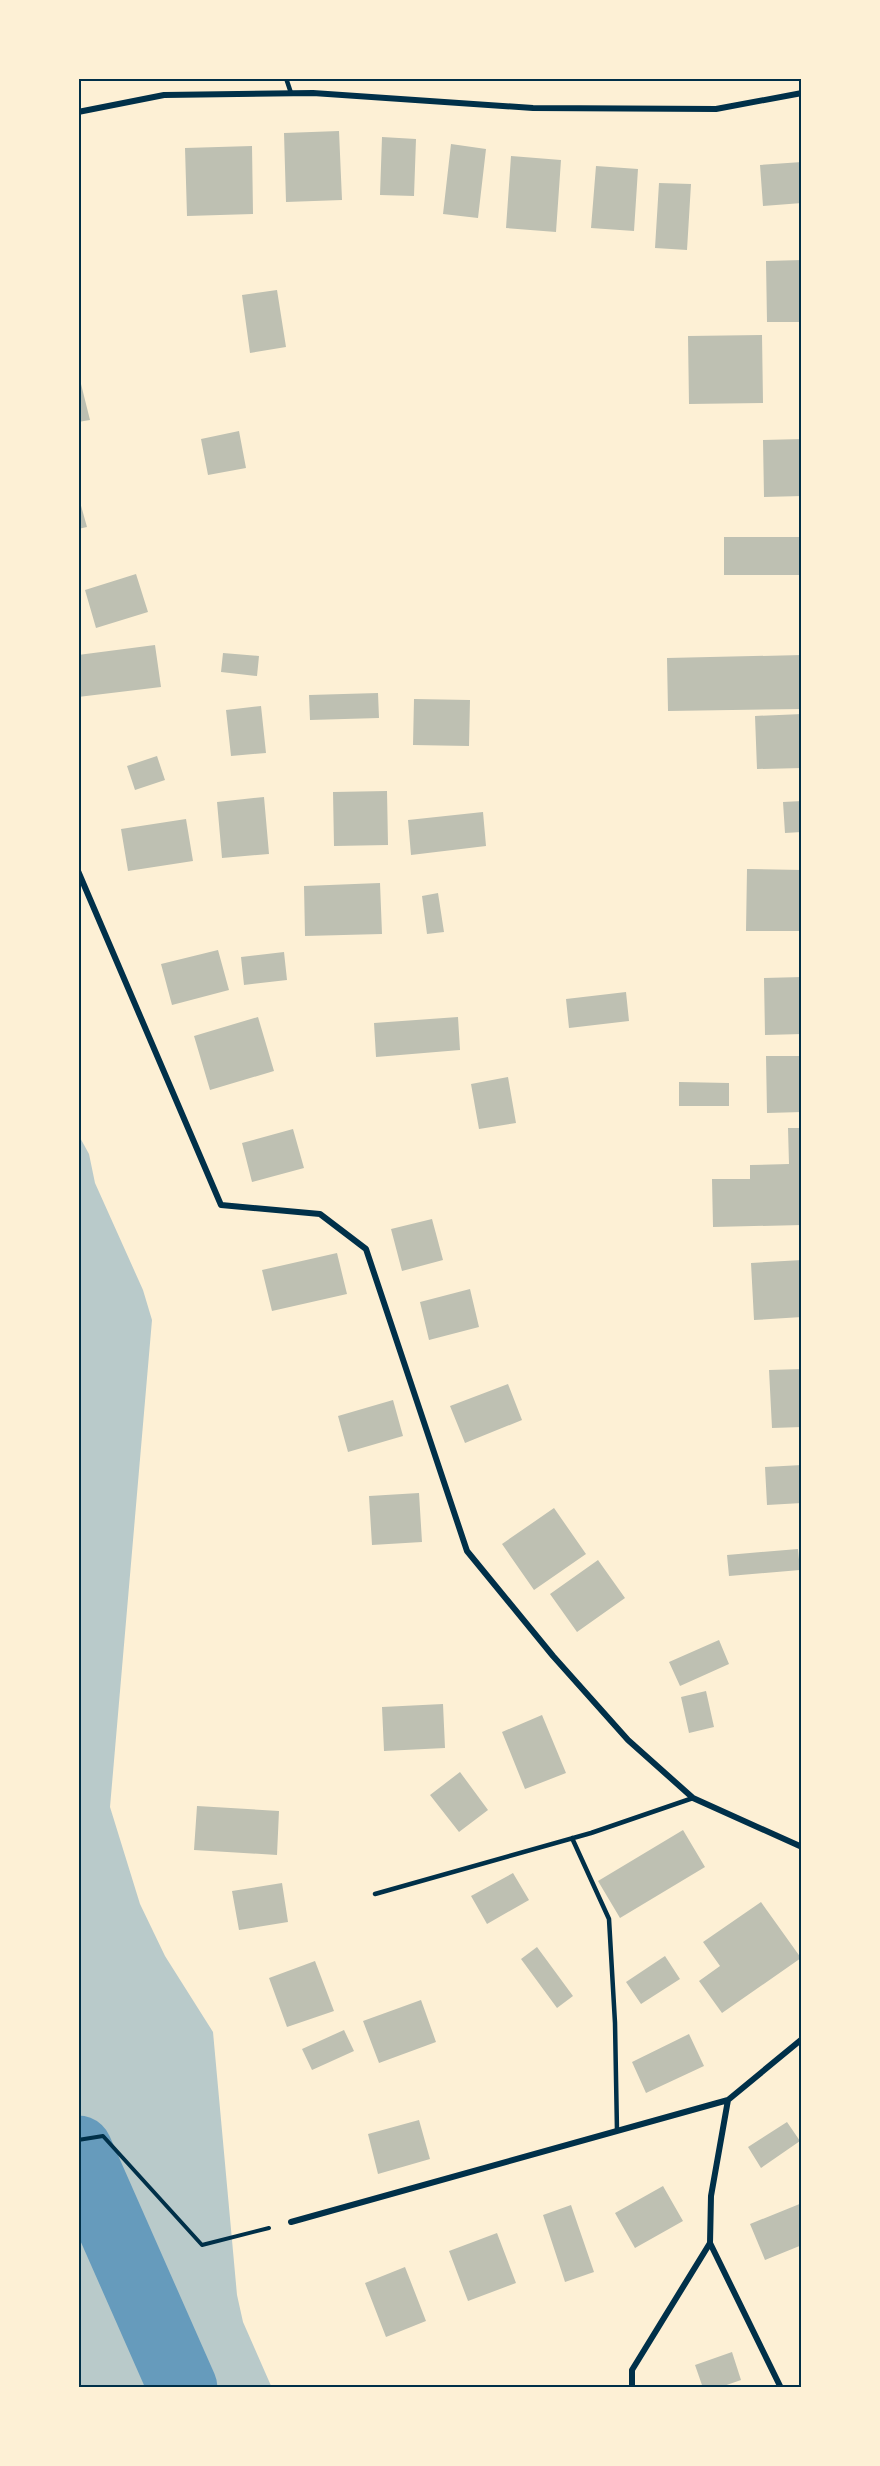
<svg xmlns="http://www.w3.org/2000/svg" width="880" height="2466" font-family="Mulish,sans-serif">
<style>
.green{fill:#b9caca}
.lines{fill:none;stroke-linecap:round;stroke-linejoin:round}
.river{stroke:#669bbc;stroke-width:69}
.building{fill:#bec0b2}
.path{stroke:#003049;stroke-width:4}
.service{stroke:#003049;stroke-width:4.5}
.minor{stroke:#003049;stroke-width:6}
.neatline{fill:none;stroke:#003049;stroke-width:2}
</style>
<rect width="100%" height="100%" fill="#fdf0d5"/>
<path class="green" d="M78,1134L89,1154L95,1183L143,1290L152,1320L110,1807L140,1904L165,1956L213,2032L237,2295L243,2322L272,2388H78Z"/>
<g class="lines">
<path class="river" d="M78,2150L183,2388"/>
</g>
<path class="building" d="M339,131L342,200L286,202L284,133Z
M382,137L416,139L414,196L380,195Z
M451,144L486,149L478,218L443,214Z
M252,146L253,214L187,216L185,148Z
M511,156L561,160L556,232L506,228Z
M802,162V203L763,206L760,165Z
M596,166L638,169L634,231L591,228Z
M659,183L691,184L687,250L655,248Z
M802,260V322H767L766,261Z
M277,290L286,347L250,353L242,295Z
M762,335L763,403L689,404L688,336Z
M78,372L90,420L78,422Z
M239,431L246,468L208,475L201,439Z
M802,439V496L764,497L763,440Z
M78,495L87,527L78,529Z
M724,537H802V575H724Z
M136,574L148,612L96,628L85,590Z
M155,645L161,687L78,697V655Z
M223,653L259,656L257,676L221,672Z
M802,655V709L668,711L667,658Z
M378,693L379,718L310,720L309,695Z
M414,699L470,700L469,746L413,745Z
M261,706L266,753L231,756L226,710Z
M802,714V768L757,769L755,716Z
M157,756L165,780L135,790L127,766Z
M387,791L388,845L334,846L333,792Z
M264,797L269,854L222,858L217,802Z
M802,801V832L785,833L783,802Z
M483,812L486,846L411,855L408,820Z
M186,819L193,861L128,871L121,829Z
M747,869L802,870V931H746Z
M380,883L382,934L305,936L304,886Z
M438,893L444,932L427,934L422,896Z
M218,950L229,990L172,1005L161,964Z
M284,952L287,980L244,985L241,957Z
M802,977V1034L765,1035L764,978Z
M626,992L629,1021L569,1028L566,999Z
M258,1017L274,1071L210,1090L194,1036Z
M458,1017L460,1050L376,1057L374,1023Z
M766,1056H802V1112L767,1113Z
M508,1077L516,1123L479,1129L471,1084Z
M679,1082L729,1083V1106H679Z
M788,1128H802V1225L713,1227L712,1179H750V1165L789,1164Z
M293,1129L304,1168L252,1182L242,1143Z
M432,1219L443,1260L402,1271L391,1229Z
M337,1253L347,1294L272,1311L262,1270Z
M802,1260V1317L754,1320L751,1263Z
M470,1289L479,1327L429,1340L420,1302Z
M802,1369V1427L772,1428L769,1370Z
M508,1384L522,1420L465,1443L450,1406Z
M393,1400L403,1436L348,1452L338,1416Z
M802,1465V1503L767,1505L765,1467Z
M419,1493L422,1542L372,1545L369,1496Z
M554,1508L586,1554L534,1590L502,1544Z
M798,1549L800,1570L729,1576L727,1555Z
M598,1560L625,1598L577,1632L550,1594Z
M719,1640L729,1664L680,1686L669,1662Z
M706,1691L714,1727L689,1733L681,1697Z
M443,1704L445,1748L384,1751L382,1707Z
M542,1715L566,1773L525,1789L502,1732Z
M460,1772L488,1810L459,1832L430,1795Z
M197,1806L279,1811L277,1855L194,1850Z
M683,1830L705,1867L620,1918L598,1881Z
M513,1873L529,1900L487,1924L471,1896Z
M282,1883L288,1922L239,1930L232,1891Z
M761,1902L801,1958L722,2013L699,1981L720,1966L703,1942Z
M537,1947L573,1996L557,2008L521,1959Z
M665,1956L680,1979L641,2004L626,1982Z
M315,1961L334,2011L287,2027L269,1978Z
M421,2000L436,2042L379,2063L363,2021Z
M344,2030L354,2051L312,2070L302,2049Z
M689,2034L704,2066L646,2093L632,2062Z
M419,2120L430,2159L378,2174L368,2134Z
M787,2122L800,2141L761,2168L748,2147Z
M663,2186L683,2221L635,2248L615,2213Z
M802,2203V2245L765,2260L750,2224Z
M571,2205L594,2272L565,2282L543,2215Z
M497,2233L516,2283L468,2301L449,2251Z
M405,2267L426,2321L386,2337L365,2283Z
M732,2352L741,2380L718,2388H703L695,2365Z"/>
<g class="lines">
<path class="path" d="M78,2140L103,2136L202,2245L269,2228"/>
<path class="service" d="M286,78L291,93
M572,1838L609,1919L615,2023L617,2131
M375,1894L591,1833L693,1798"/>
<path class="minor" d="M78,112L164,95L313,93L533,108L716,109L802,93
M78,871L221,1205L320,1214L366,1249L467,1551L553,1656L628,1740L693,1798L802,1847
M728,2100L711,2196L710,2243L781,2388
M291,2222L728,2100L802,2039
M632,2388V2370L710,2243"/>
</g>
<rect width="880" height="2466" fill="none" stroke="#fdf0d5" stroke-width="159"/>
<rect x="80" y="80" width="720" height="2306" class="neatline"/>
</svg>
